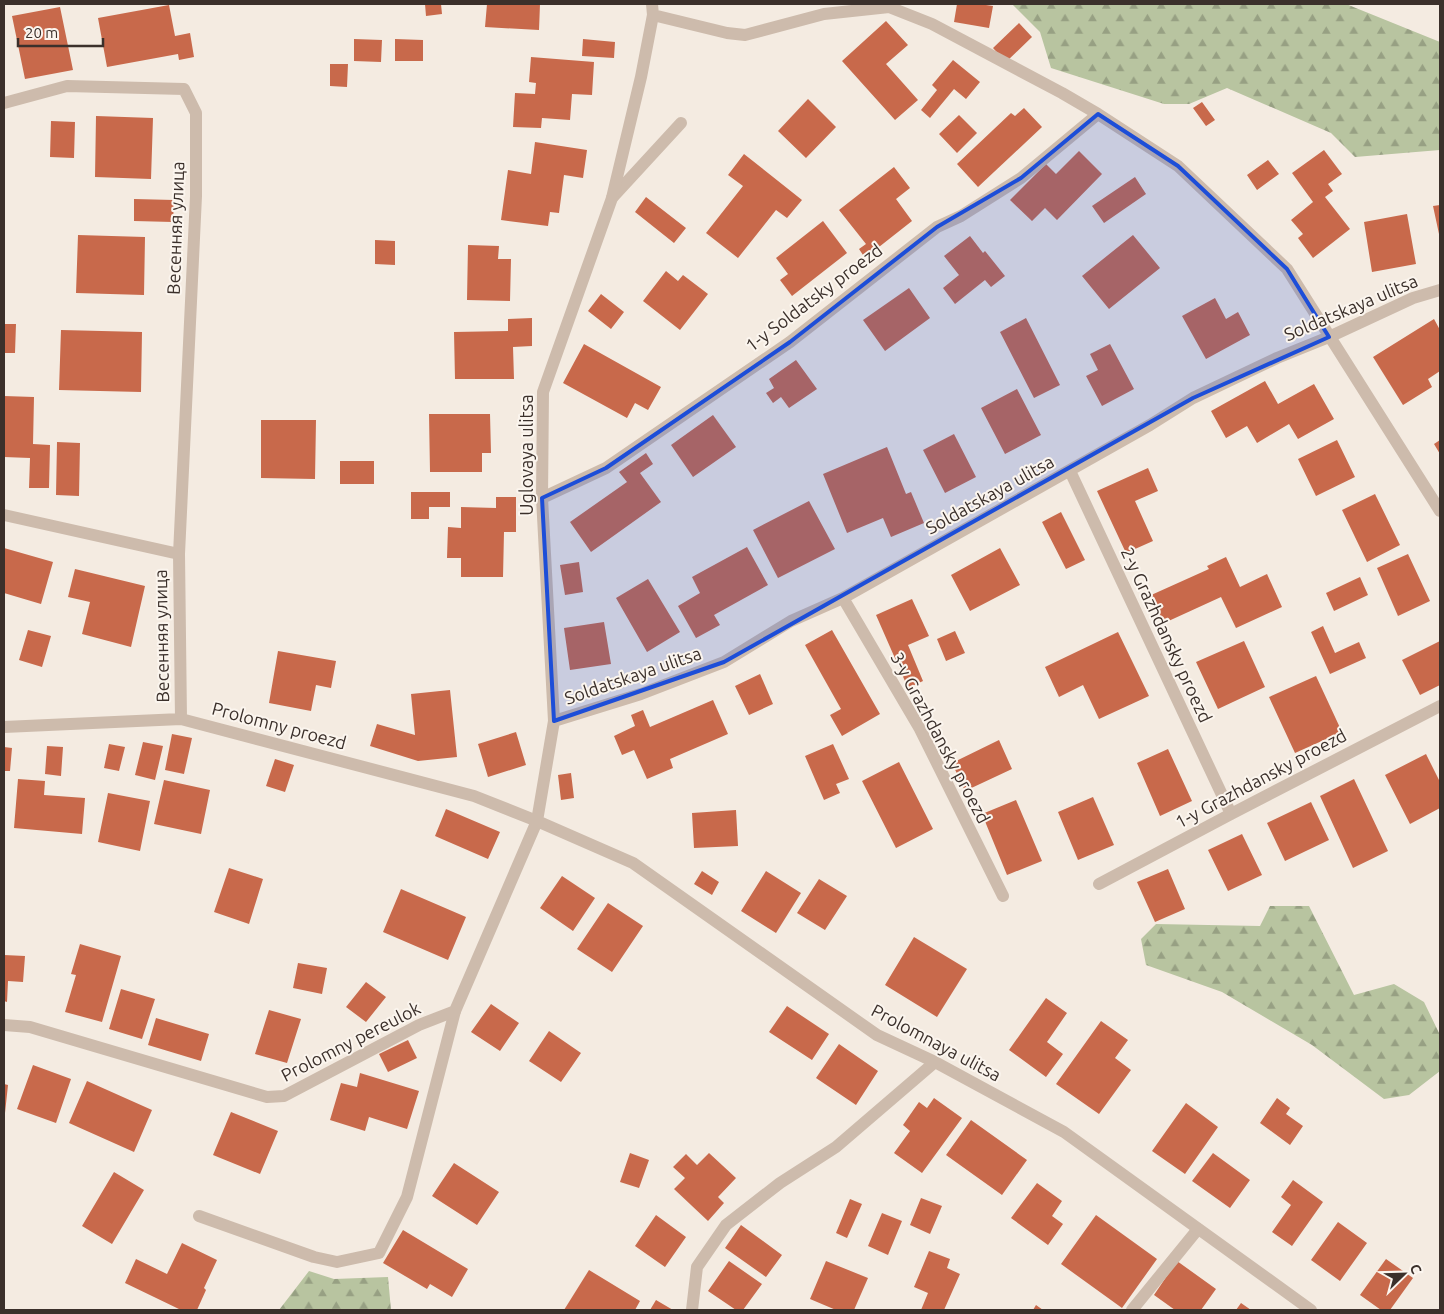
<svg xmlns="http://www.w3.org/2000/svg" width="1444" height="1314" font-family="Ubuntu,sans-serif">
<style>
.forest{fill:url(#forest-firs)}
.building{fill:#c8694b}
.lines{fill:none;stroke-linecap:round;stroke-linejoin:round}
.lane{stroke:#cdbbac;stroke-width:12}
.street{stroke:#cdbbac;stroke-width:12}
.marked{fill:#1d4ed8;fill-opacity:0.2;stroke:#1d4ed8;stroke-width:4;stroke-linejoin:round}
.labels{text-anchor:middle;stroke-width:4;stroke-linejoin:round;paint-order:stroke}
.street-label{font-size:18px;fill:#3b302b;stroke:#fbf5ee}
</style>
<defs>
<pattern id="forest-firs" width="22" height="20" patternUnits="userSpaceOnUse" patternTransform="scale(1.25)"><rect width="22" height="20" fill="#b8c4a0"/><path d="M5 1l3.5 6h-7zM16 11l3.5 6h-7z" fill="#97a083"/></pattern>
</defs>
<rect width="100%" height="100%" fill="#f4ebe1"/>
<path class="forest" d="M1012,4H1346L1440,42V150L1355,157L1331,133L1227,88L1189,104H1164L1051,68L1040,32Z
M1270,906H1309L1354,995L1394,984L1424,1002L1440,1035V1071L1409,1095L1384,1099L1312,1045L1222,992L1146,965L1141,939L1156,924L1260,926Z
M309,1271L334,1279L388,1277L391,1310H279Z"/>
<path class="building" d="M425,4H441L442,14L426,16Z
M487,4H540L539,30L485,27Z
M957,4H979L993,6L989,28L954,22Z
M169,5L175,36L190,33L194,57L179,60L178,54L107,67L98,18Z
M60,7L73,70L25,79L12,16Z
M886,21L908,45L886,64L918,100L895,120L842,61Z
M1019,23L1032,37L1006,62L993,48Z
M354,39L382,40L381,62L354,61Z
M395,39L423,40V61H395Z
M583,39L615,42L614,58L582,56Z
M531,57L594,62L592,95L572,94L570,120L542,118L541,128L513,127L515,93L535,94L536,83L529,82Z
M953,60L980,82L966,99L954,89L930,118L921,110L937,90L932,85Z
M330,64H348L347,87L330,86Z
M808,99L836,127L806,158L778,131Z
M1202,102L1215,120L1206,126L1193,108Z
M1024,108L1042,127L978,187L957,164L1011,113L1015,116Z
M959,115L977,133L957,153L939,134Z
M96,116L153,118L151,179L95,177Z
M51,121L75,122L74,158L50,157Z
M535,142L587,150L583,178L564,175L559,213L550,212L548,226L501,220L508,170L531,174Z
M1324,150L1342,174L1328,184L1333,191L1325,197L1350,229L1313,258L1298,238L1303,234L1291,220L1313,202L1292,173Z
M1079,151L1102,174L1057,220L1045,208L1032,221L1010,200L1046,164L1056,174Z
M744,154L802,200L787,218L776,210L738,258L706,233L743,186L728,175Z
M1268,160L1279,174L1257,190L1247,175Z
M894,167L910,188L896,199L912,221L865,258L859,249L866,244L839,210Z
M1135,177L1146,194L1104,223L1092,206Z
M646,197L686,228L674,243L635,212Z
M134,199L174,200L173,222L134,221Z
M1440,205V234H1439L1433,206Z
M1407,214L1416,264L1372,272L1364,222Z
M823,221L847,253L792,296L780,280L788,274L776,258Z
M78,235L145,237L144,295L76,293Z
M1133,235L1160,268L1109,309L1082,276Z
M970,236L983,253L985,251L1005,276L991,287L985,280L955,304L943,288L959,275L944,256Z
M375,240L395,241V265L375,264Z
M468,245L499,246L498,259H511L510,301L467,300Z
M666,271L678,281L683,275L708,294L680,330L643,301Z
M909,288L930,318L885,351L863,320Z
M601,294L624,312L611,329L588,311Z
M1215,298L1226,319L1238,312L1250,335L1206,359L1182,316Z
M532,318V346L513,347L514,379H455L454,332L508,331V319Z
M1026,318L1060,385L1034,398L1000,332Z
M1434,319L1440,330V371L1428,379L1432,387L1403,405L1373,357Z
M4,324H16L15,353H4Z
M61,330L142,332L141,392L59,390Z
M584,344L661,387L648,410L635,403L627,418L563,383Z
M1110,344L1134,389L1102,406L1086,376L1098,370L1090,354Z
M796,360L817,389L789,408L781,397L773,403L766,393L774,388L769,379Z
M1265,381L1278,404L1314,384L1334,419L1298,439L1289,424L1257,443L1247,426L1226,438L1211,411Z
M1017,389L1041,435L1005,454L981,408Z
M4,396L34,397L33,444L50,445L49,488H29L30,458L4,457Z
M429,414H490L491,453H482V472H430Z
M713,415L736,447L693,477L671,445Z
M261,420H316L315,479L261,478Z
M954,434L976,477L945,493L923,450Z
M1337,440L1355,477L1316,496L1298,459Z
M1440,440V454L1434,444Z
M57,442L80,443L79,496L56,495Z
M887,447L906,494L911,492L924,523L891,537L883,518L847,533L823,474Z
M646,453L653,464L640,473L661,502L591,552L570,522L627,482L619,472Z
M340,461H374V484H340Z
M1148,468L1158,491L1135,501L1153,541L1126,553L1097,491Z
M411,492H450V507H429V519H411Z
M1375,494L1400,545L1367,562L1342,510Z
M496,497H516V532H504L503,577H461V558H447L448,527L461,528V507L496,508Z
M809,501L835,549L778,578L753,530Z
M1061,512L1085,560L1066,569L1042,522Z
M747,547L768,585L714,615L720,625L696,638L678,606L700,593L692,577Z
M4,548L53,562L41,604L4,593Z
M1000,548L1020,585L970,611L951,575Z
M1408,554L1430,601L1398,616L1377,568Z
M1226,557L1240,587L1267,574L1282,607L1236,628L1221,597L1162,624L1149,596L1209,569L1207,566Z
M579,562L583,592L565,595L560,565Z
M75,569L145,586L131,647L82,634L90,602L68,597Z
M1360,577L1368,595L1334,611L1326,593Z
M648,579L680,632L647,652L616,598Z
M912,599L929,636L908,645L923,681L908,688L876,615Z
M604,622L611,664L570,670L564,628Z
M1323,626L1335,653L1359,642L1366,658L1330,674L1311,632Z
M28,630L51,636L42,667L19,660Z
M832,630L880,714L842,736L830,715L841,709L805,645Z
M955,631L965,653L946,661L937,639Z
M1118,632L1149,696L1099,719L1083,685L1059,697L1045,667Z
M1244,641L1265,687L1218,709L1196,662Z
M1440,641V685L1420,695L1402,660Z
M278,651L336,661L331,688L316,685L311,711L269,703Z
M760,674L773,704L749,715L735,686Z
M1316,676L1342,732L1295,753L1269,697Z
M450,690L457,757L418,761L370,746L377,724L415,735L411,694Z
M713,700L728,734L670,759L673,768L647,779L634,750L622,755L614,736L635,726L631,715L643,710L650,727Z
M516,732L526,765L488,777L478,744Z
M172,734L192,738L184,774L165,770Z
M999,740L1012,769L965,791L952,763Z
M143,742L163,746L155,780L135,775Z
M109,744L125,747L119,771L104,768Z
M833,744L849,779L836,784L840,793L824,800L805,756Z
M47,746L63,747L61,776L45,774Z
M4,747L12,748L10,771H4Z
M1168,749L1192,801L1160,816L1137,763Z
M1426,754L1440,782V808L1410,824L1385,775Z
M275,759L294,765L285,792L266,786Z
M899,762L933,829L896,848L862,781Z
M571,773L574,798L561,800L558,775Z
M18,779L45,781L44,795L85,798L82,834L14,828Z
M1354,779L1388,851L1353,868L1320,796Z
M164,780L210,790L201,834L154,824Z
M108,793L150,801L140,851L98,842Z
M1093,797L1114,845L1078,860L1058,812Z
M1016,800L1042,861L1007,875L982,814Z
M1311,802L1329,840L1285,861L1267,823Z
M446,809L500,832L488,859L435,836Z
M736,810L738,846L694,848L692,813Z
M1242,834L1262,875L1228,891L1208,850Z
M229,868L263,879L249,924L214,912Z
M1168,869L1185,909L1155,922L1137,882Z
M702,871L719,882L712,895L694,884Z
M766,871L801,893L776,933L741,911Z
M562,876L595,898L573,931L540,908Z
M819,879L847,896L825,930L797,913Z
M401,889L466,917L448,960L383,932Z
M608,903L643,926L612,972L577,949Z
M914,937L967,969L937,1017L885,985Z
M80,944L121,956L102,1022L65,1012L76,975L71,974Z
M4,955L25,956L23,982L8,981L7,1002L4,1001Z
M298,963L327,968L322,994L293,988Z
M366,982L386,997L366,1022L346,1007Z
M121,989L155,999L142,1039L109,1029Z
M1046,998L1067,1013L1047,1042L1063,1054L1046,1077L1009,1050Z
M491,1004L519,1023L500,1051L471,1032Z
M787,1006L829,1034L812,1060L769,1032Z
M269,1010L301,1019L287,1063L255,1054Z
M156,1018L209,1034L201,1061L148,1045Z
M1101,1021L1128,1040L1115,1058L1131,1070L1099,1114L1056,1084Z
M549,1031L581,1053L561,1082L529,1061Z
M408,1040L417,1058L388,1072L379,1054Z
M839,1044L878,1071L856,1105L816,1078Z
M33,1065L71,1079L56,1123L17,1109Z
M360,1073L419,1091L407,1129L369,1117L365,1131L330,1120L341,1083L357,1087Z
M87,1081L152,1110L134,1152L69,1123Z
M4,1084L8,1085L5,1113H4Z
M934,1098L962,1118L922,1173L894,1153L910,1131L903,1125L919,1102L927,1108Z
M1277,1098L1290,1108L1286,1114L1303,1126L1290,1145L1260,1123Z
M1186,1103L1218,1127L1185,1174L1152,1151Z
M231,1112L278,1131L260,1174L213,1155Z
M971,1120L1027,1160L1002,1195L946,1155Z
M630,1153L649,1160L639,1188L620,1182Z
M709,1153L736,1178L718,1197L724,1203L708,1221L674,1189L685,1178L673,1167L686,1154L697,1165Z
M1213,1153L1250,1180L1230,1208L1192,1181Z
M454,1163L499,1192L477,1225L432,1196Z
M114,1172L144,1190L112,1244L82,1226Z
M1293,1180L1323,1202L1292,1246L1272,1232L1291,1205L1281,1197Z
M1037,1183L1062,1201L1052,1216L1063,1224L1048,1245L1011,1218Z
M921,1198L942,1206L930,1234L910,1225Z
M850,1199L862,1204L847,1238L836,1233Z
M882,1213L902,1221L888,1255L868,1246Z
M656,1215L686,1237L665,1267L635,1246Z
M1096,1215L1157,1259L1122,1308L1061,1264Z
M1338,1222L1367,1243L1340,1281L1311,1260Z
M741,1225L782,1255L766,1277L725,1248Z
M403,1230L468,1269L452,1297L430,1284L427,1289L383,1263Z
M182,1243L217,1260L204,1288L206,1290L197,1310H181L125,1283L136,1259L167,1274Z
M929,1251L950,1259L947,1268L960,1274L944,1310H921L928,1293L914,1287Z
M1386,1259L1413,1278L1390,1310H1381L1360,1295Z
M729,1261L762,1284L743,1310H736L708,1291Z
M826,1261L868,1278L854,1310H836L810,1299Z
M1177,1261L1216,1289L1201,1310H1175L1154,1295Z
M589,1270L640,1301L635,1310H564Z
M656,1300L673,1310H650Z
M1241,1303L1251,1310H1236Z
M1036,1305L1043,1310H1033Z"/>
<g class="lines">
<path class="lane" d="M612,198L681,123
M199,1216L314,1257L337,1262L379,1253L407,1197L455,1011
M1132,1310L1198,1229"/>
<path class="street" d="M653,15L727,33L745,35L824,14L889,7L932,24L1062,93L1098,114L1178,166L1287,269L1440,511
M4,103L67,86L184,89L196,113V196L179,554L181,719
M1070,471L1231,814
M542,498L606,468L790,342L937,227L961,216L1021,178L1098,114
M4,515L179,554
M843,598L920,729L1003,896
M554,721L641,694L724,662L791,621L843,598L1150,425L1193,398L1277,358L1329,337L1413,298L1440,290
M4,727L181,719L474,796L537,821L633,863L877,1035L935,1062L1064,1132L1311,1310
M1099,884L1231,814L1440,706
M4,1025L30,1027L267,1097L284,1096L419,1025L455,1011L537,821L554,721L542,498L543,392L612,198L641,77L653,15L652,4
M692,1310L697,1267L726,1225L780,1183L836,1147L935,1062"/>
</g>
<path class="marked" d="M1098,114L1178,166L1287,269L1329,337L1193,398L724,662L554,721L542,498L606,468L790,342L937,227L1021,178Z"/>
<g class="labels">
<g class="street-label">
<text transform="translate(176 228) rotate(-88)" y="6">Весенняя улица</text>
<text transform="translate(814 298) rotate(-37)" y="6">1-y Soldatsky proezd</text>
<text transform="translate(1351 308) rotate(-23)" y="6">Soldatskaya ulitsa</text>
<text transform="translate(527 455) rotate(-90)" y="6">Uglovaya ulitsa</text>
<text transform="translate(990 495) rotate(-29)" y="6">Soldatskaya ulitsa</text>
<text transform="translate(1166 635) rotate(65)" y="6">2-y Grazhdansky proezd</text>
<text transform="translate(162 636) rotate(-91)" y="6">Весенняя улица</text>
<text transform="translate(633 676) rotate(-19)" y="6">Soldatskaya ulitsa</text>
<text transform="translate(279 726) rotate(15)" y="6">Prolomny proezd</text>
<text transform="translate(940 738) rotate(62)" y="6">3-y Grazhdansky proezd</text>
<text transform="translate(1261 779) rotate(-28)" y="6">1-y Grazhdansky proezd</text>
<text transform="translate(351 1042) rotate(-27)" y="6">Prolomny pereulok</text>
<text transform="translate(936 1043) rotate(28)" y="6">Prolomnaya ulitsa</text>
</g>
</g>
<rect width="1444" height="1314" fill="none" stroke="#3b302b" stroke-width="10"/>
<g transform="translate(1404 1274) rotate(67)" stroke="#fbf5ee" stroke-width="4" paint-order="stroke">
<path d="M0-4L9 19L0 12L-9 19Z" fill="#3b302b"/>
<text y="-8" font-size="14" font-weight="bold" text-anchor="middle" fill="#3b302b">С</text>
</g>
<path d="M18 38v8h85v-8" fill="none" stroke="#3b302b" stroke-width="2.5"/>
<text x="25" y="38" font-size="15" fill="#3b302b" stroke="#fbf5ee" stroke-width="4" paint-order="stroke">20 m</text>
</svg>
